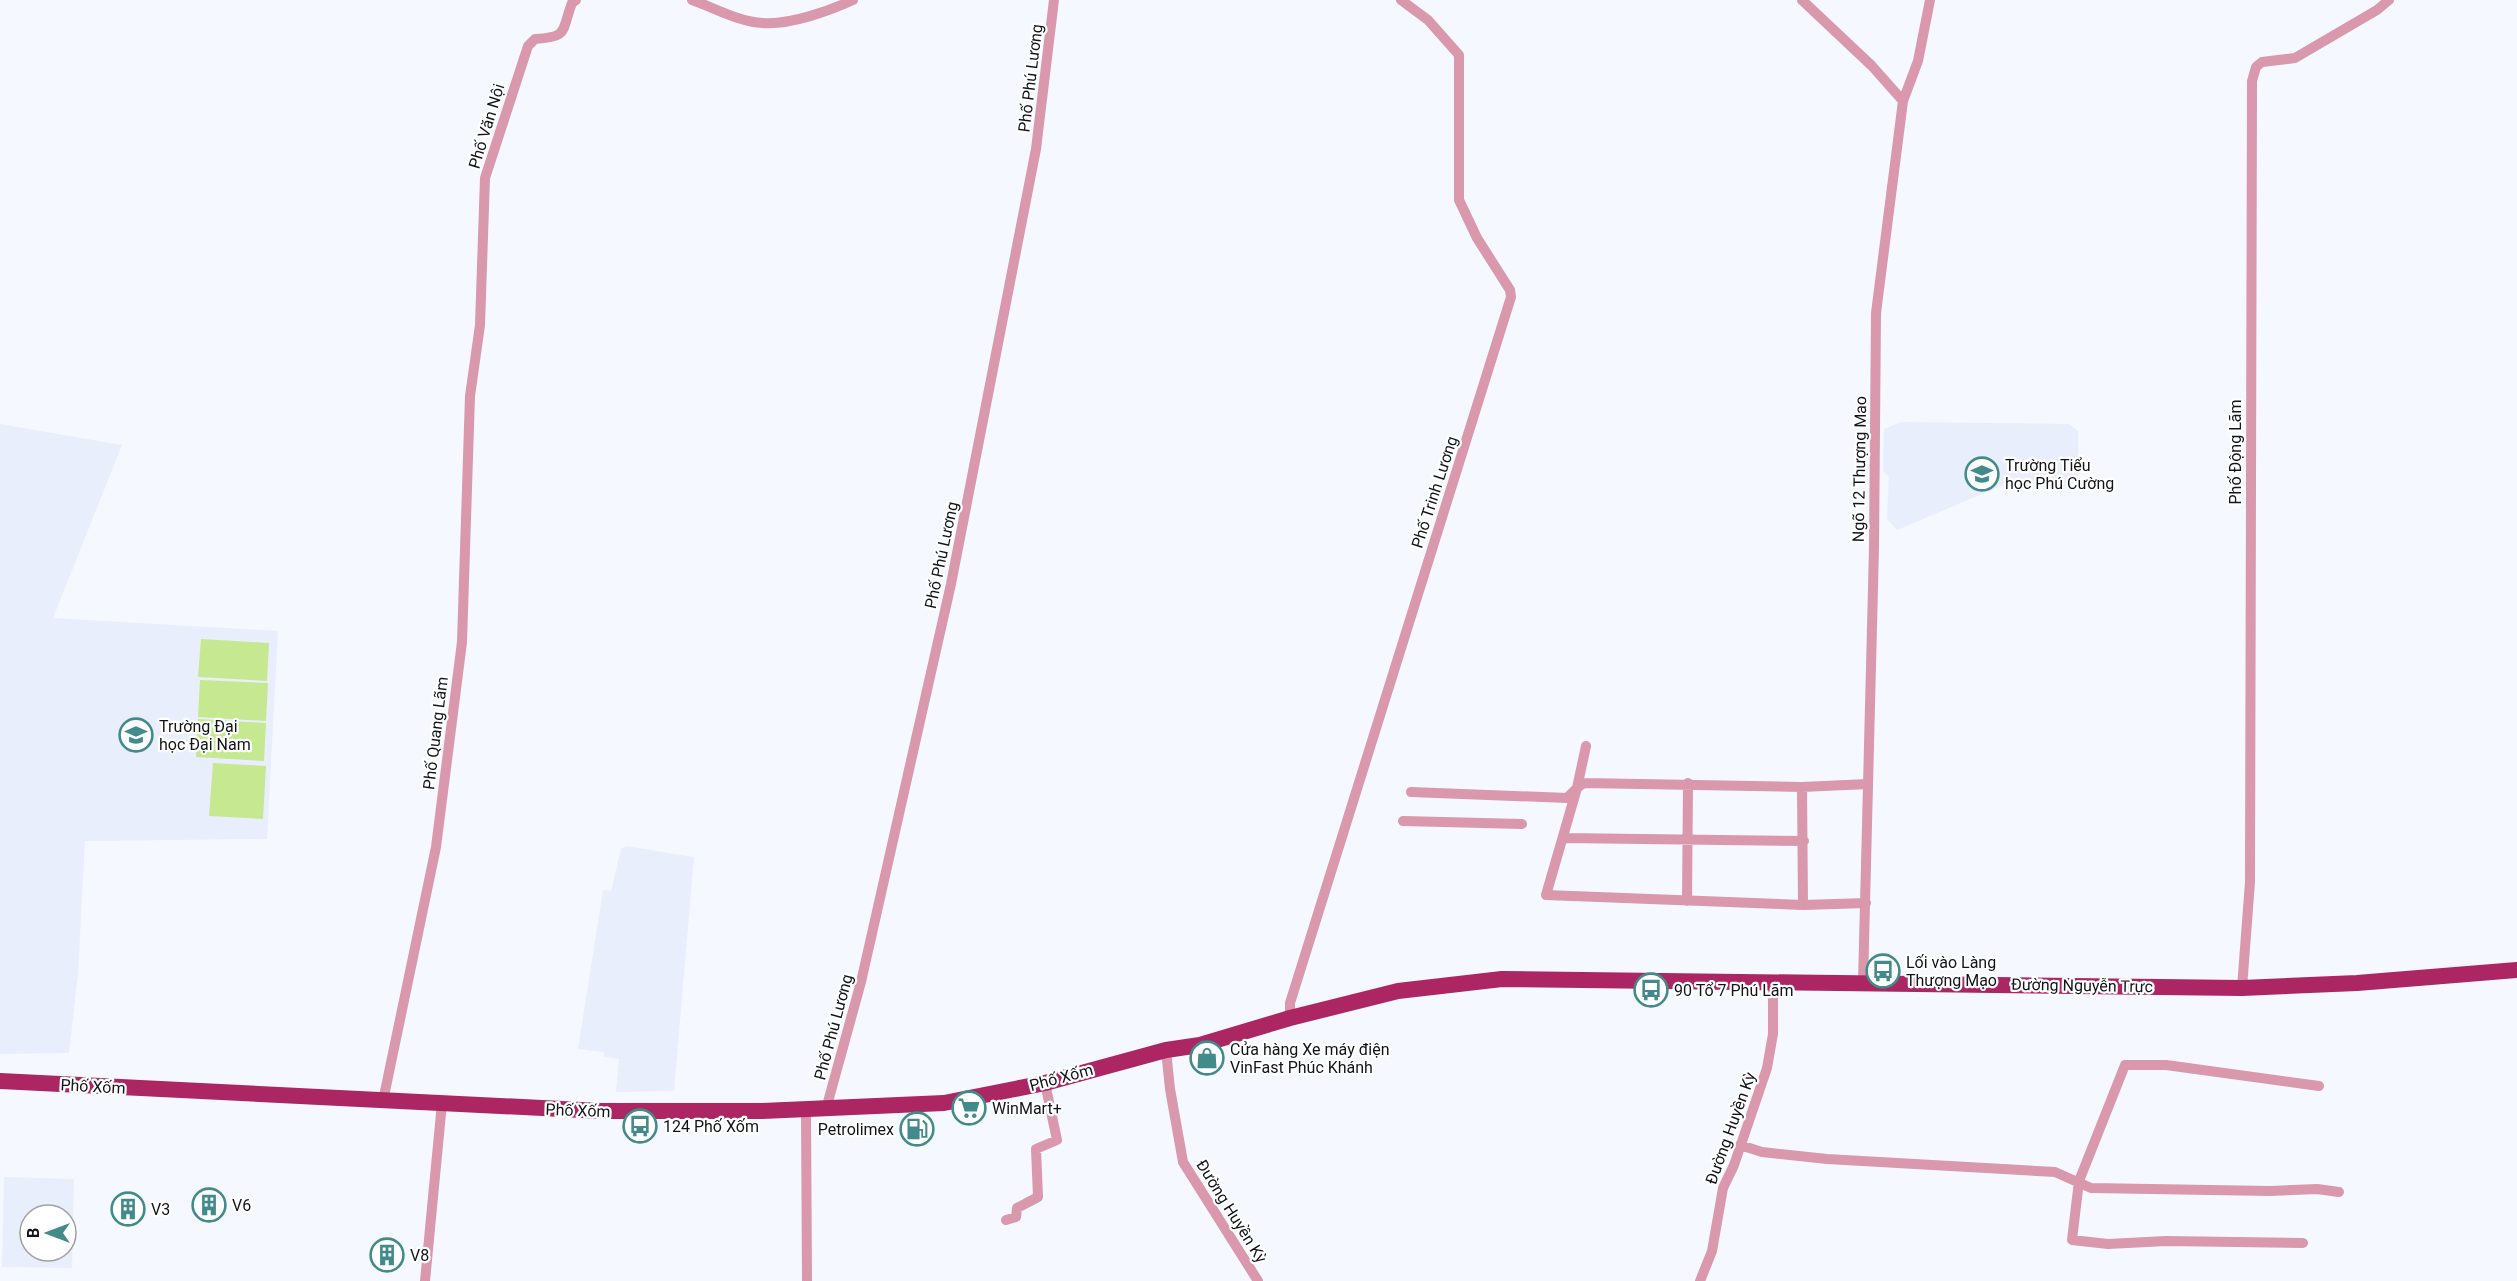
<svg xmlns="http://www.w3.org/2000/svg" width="2517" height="1281" font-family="Roboto,sans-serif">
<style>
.built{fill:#e8eefc;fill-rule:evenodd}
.green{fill:#c5e891}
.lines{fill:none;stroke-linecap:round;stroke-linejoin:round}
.minor{stroke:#d998ac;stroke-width:10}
.trunk{stroke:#ab2662;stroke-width:16}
.labels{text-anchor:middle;stroke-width:4.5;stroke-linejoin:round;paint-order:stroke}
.street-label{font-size:16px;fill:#121417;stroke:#fff}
.poi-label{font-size:16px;fill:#121417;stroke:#fff;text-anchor:start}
</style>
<rect width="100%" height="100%" fill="#f5f8ff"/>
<path class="built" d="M1901,422L2069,424L2078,431V477L2069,486L2041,487V481L2008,483L1897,530L1887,519L1889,477L1883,471L1884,429Z
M0,424L122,445L53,618L278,631L267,839L85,841L78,974L69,1053L0,1054Z
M626,846L694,857L674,1091L616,1092L619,1059L604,1057V1052L578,1049L603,890L611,891L621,849Z
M4,1177L74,1179L72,1268L2,1267ZM30,1215H66V1251H30Z"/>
<path class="green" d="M201,639L269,643L267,681L198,677Z
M200,680L268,683L266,721L198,717Z
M198,719L266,723L264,761L196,757Z
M213,763L266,766L263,819L209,816Z"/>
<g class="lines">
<path class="minor" d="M692,0C715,8 739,22 763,23C790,25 829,11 853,0
M1802,0L1872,66L1903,101L1876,313L1874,548L1863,983
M1903,101L1918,61L1930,0
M1802,787L1803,905L1546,895L1577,788L1584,783L1802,787L1868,784
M1411,792L1567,798L1577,788L1586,746
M1403,821L1522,824
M1563,838L1804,841
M1687,901L1688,783
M1803,905L1866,903
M2242,988L2250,882L2252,81L2256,67L2262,62L2295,58L2377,10L2389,0
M1290,1018V1003L1511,297L1510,290L1477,238L1459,200V55L1428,20L1401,0
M1166,1050L1170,1089L1183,1162L1258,1281
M383,1101L436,847L462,642L470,396L480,325L485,178L528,46L535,39C569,37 561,32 572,3L576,0
M826,1109L861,982L951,584L1036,149L1054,0
M806,1110L807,1281
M1740,1145L1762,1152L1827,1159L2055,1172L2091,1188L2270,1191L2317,1189L2339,1192
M1006,1220L1016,1217L1017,1208L1038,1197L1036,1149L1057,1140L1045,1083
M2303,1243L2166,1241L2108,1244L2072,1240L2079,1181L2125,1065H2166L2319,1086
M425,1281L442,1103
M1700,1281L1712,1251L1723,1188L1734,1165L1767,1068L1773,1034V982"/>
<path class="trunk" d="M0,1081L601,1111H762L944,1103L1045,1083L1166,1050L1200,1045L1290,1018L1398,991L1502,979L2242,988L2357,983L2517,970"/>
</g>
<defs>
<symbol id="school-ring" viewBox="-11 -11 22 22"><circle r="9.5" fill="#fff" stroke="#428a8b" stroke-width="1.5"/><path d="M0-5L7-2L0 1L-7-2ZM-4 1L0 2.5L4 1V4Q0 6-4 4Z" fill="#428a8b"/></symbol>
<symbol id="university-ring" viewBox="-11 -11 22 22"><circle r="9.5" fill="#fff" stroke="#428a8b" stroke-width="1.5"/><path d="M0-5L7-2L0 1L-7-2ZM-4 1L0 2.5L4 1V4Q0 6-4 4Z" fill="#428a8b"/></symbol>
<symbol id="bus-ring" viewBox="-11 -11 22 22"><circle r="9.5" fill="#fff" stroke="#428a8b" stroke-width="1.5"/><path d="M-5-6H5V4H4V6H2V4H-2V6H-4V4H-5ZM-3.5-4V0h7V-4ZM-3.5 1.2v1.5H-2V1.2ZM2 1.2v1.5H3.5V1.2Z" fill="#428a8b"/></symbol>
<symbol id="shop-ring" viewBox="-11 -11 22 22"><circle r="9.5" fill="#fff" stroke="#428a8b" stroke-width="1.5"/><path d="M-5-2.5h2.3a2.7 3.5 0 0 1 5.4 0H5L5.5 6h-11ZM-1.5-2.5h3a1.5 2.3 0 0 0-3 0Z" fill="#428a8b"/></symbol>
<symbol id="supermarket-ring" viewBox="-11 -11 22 22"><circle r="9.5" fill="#fff" stroke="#428a8b" stroke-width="1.5"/><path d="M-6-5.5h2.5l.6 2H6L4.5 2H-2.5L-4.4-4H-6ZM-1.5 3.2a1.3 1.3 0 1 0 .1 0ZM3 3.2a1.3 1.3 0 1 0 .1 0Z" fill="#428a8b"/></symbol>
<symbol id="fuel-ring" viewBox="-11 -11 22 22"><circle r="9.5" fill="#fff" stroke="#428a8b" stroke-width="1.5"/><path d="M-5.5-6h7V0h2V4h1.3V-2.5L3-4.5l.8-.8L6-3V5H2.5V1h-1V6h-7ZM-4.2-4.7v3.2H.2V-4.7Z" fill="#428a8b"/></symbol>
<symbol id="building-ring" viewBox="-11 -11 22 22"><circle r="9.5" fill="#fff" stroke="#428a8b" stroke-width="1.5"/><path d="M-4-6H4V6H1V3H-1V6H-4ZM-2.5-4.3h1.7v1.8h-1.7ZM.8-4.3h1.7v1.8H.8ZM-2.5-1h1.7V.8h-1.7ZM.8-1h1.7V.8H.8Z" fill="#428a8b"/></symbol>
</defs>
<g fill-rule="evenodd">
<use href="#school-ring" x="1963" y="455" width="38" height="38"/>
<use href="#university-ring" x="117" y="716" width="38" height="38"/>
<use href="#bus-ring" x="1864" y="952" width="38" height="38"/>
<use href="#bus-ring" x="1632" y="971" width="38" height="38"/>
<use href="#shop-ring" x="1188" y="1039" width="38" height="38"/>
<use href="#supermarket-ring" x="950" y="1089" width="38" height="38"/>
<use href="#bus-ring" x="621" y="1107" width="38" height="38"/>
<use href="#fuel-ring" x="898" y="1110" width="38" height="38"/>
<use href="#building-ring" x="190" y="1186" width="38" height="38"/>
<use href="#building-ring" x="109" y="1190" width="38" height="38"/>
<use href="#building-ring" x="368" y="1236" width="38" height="38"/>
</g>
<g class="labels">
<g class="street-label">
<text transform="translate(1030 78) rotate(-83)" y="6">Phố Phú Lương</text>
<text transform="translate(486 126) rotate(-73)" y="6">Phố Văn Nội</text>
<text transform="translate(2235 452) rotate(-90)" y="6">Phố Động Lãm</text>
<text transform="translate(1859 469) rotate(-89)" y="6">Ngõ 12 Thượng Mao</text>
<text transform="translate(1434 492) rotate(-72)" y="6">Phố Trinh Lương</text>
<text transform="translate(941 555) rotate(-78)" y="6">Phố Phú Lương</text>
<text transform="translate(435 733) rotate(-83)" y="6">Phố Quang Lãm</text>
<text transform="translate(2082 985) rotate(1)" y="6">Đường Nguyễn Trực</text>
<text transform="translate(833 1027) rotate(-75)" y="6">Phố Phú Lương</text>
<text transform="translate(1061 1077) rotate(-15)" y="6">Phố Xốm</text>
<text transform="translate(93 1086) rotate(3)" y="6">Phố Xốm</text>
<text transform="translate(578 1110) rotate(2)" y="6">Phố Xốm</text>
<text transform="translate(1730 1128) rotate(-70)" y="6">Đường Huyền Kỳ</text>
<text transform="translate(1232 1211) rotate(58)" y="6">Đường Huyền Kỳ</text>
</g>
<g class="poi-label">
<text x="2005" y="471">Trường Tiểu<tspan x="2005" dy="18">học Phú Cường</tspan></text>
<text x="159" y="732">Trường Đại<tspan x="159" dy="18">học Đại Nam</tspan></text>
<text x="1906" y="968">Lối vào Làng<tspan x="1906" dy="18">Thượng Mạo</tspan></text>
<text x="1674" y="996">90 Tổ 7 Phú Lãm</text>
<text x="1230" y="1055">Cửa hàng Xe máy điện<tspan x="1230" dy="18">VinFast Phúc Khánh</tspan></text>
<text x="992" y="1114">WinMart+</text>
<text x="663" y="1132">124 Phố Xốm</text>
<text x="894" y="1135" text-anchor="end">Petrolimex</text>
<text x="232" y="1211">V6</text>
<text x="151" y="1215">V3</text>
<text x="410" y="1261">V8</text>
</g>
</g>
<g transform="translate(48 1233) rotate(270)"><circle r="28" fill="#ffffff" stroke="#a0a1a2" stroke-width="1.5"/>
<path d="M0-4.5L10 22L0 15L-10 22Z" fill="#428a8b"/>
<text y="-9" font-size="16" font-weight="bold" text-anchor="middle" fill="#121417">B</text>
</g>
</svg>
